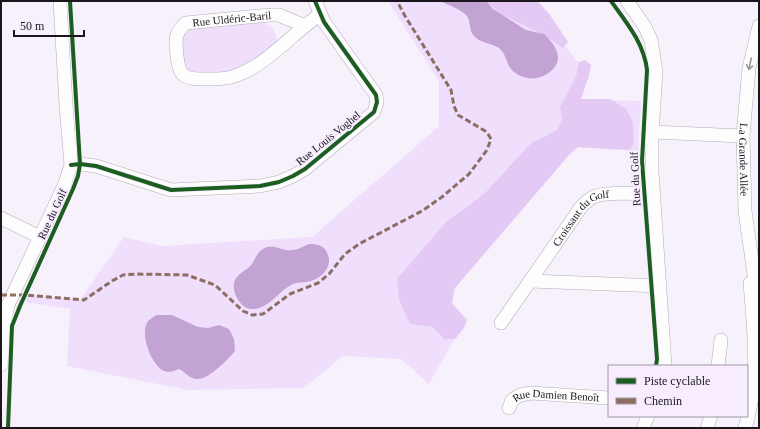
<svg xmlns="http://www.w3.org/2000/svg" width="760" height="429" font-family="Georgia,serif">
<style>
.green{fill:#f0dffc}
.forest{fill:#e3c9f3}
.water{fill:#c2a3d4}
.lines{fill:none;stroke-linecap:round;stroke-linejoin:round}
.minor-casing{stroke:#b0acb3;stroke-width:14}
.minor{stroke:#fefdfe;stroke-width:13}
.quiet{stroke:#8d6e63;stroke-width:3;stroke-dasharray:6 3;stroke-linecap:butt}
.cycleway-casing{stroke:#f8edff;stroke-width:6}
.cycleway{stroke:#1b5e20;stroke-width:4}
.oneway{stroke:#979598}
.labels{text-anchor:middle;stroke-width:4;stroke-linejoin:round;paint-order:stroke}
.street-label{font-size:11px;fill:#1a161c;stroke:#f8edff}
</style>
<rect width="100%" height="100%" fill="#f7f1fb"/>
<path class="green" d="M388,1H527L589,75L581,99L641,101L638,151L558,146L410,324L460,329L429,384L401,359L343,356L304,388L188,390L67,366L70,309L24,302L26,294L80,300L124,237L162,246L312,237L439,126V81Z
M264,22C273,28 277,32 277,43L259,58L228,73H189L182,64L180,36L187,28Z"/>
<path class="forest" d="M485,1H538L550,15L568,42L563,48L540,33L501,14Z
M585,60L591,65L589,75L581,99H610L626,109L633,122L634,143L630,150L578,147L569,155L455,288L452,303L467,320L464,328L455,339H444L433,327L410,324L399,300L397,279L447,221L471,204L487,191L531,143L557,130L562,120L560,107L576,77L579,62Z"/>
<path class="water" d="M440,1H486L493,9L526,30L544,34C551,41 557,47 558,57C558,65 553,70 547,74C535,82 517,79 509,66C506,60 505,53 499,48C491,43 480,43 474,36C468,30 472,20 465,14C458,8 448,5 440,1Z
M309,244C319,244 325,246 328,255C333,268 319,281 306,282C301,283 296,282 291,285C278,292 270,308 253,309C241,310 230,291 235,280C237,275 244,271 248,268C255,262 256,253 263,249C274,242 281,252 292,250C298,250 304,246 309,244Z
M156,315H172L198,327L208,328L219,325L229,329L234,339L235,351C227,360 209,380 196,379C189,378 185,372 179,369C174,371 170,373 164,371C151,365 139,333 148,321C150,319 154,317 156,315Z"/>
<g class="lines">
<defs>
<g id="minor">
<path d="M627,1L645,27L651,40L656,72L652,132V172L665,366"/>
<path id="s1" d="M305,26C284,43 260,68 235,76C224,80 213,79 201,79C182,79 179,74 177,56C176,41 173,34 186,23L270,15H279L305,26L320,14"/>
<path id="s2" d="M759,26L749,68L743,136L745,211L754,274L759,294"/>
<path d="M652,132L743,136"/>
<path d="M71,165L80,164L96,166L171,190L260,186L279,182L293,176L305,169L374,112L377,102L376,95L324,22L315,1"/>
<path d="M1,218L40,237"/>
<path d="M530,281L660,286"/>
<path id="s3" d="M501,323L581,207C585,203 589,199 593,197C605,191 639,194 653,194"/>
<path d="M1,365L4,325L8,305L64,186L71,165L66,105L60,1"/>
<path d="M718,366L721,340"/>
<path id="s4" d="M509,408L512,400L520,395L531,393L609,398"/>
<path d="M643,428L648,416"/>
<path d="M707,428L711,416"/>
<path d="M745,428C760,381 754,331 750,283"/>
</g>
</defs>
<use href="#minor" class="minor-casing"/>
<use href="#minor" class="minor"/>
<path class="quiet" d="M1,295H25L84,300L112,281L123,275L137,274L187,275L215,285L243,311L252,315L263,314L290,294L318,283L329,274L345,254L359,244L422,211L442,197L469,174L487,150L491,139L487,132L458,115L454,106L451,90L405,16L397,1"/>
<defs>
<path id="cycleway" d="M611,1C626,22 644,43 647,70L642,161L657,359L656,366
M71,165L80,164L96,166L171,190L260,186L279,182L293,176L305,169L374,112L377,102L376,95L324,22L315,1
M8,428L12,326L20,306L73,189L78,176L80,164L70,1"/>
</defs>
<use href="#cycleway" class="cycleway-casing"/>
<use href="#cycleway" class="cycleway"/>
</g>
<defs><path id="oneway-shaft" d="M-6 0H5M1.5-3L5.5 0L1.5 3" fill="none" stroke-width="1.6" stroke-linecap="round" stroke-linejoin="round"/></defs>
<use class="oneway" href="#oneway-shaft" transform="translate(750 64) rotate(102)"/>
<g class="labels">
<g class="street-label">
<text dy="4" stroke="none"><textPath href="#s1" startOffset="242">Rue Uldéric-Baril</textPath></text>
<text transform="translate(328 138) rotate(-39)" y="4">Rue Louis Voghel</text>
<text dy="4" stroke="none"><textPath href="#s2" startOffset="135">La Grande Allée</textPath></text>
<text transform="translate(635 179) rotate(-93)" y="4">Rue du Golf</text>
<text transform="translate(52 214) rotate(-65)" y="4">Rue du Golf</text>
<text dy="4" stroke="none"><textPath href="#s3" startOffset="134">Croissant du Golf</textPath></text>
<text dy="4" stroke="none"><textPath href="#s4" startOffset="54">Rue Damien Benoît</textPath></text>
</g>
</g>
<rect width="760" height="429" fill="none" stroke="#1a161c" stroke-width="4"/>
<rect x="608" y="365" width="140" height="52" fill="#f8edff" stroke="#9f97a4"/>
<rect x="616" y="378" width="20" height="6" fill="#1b5e20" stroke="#9f97a4"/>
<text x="644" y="385" font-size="12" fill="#1a161c">Piste cyclable</text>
<rect x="616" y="398" width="20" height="6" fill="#8d6e63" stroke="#9f97a4"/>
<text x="644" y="405" font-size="12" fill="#1a161c">Chemin</text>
<path d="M14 30v6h70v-6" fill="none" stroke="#1a161c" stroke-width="2"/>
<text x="20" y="30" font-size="12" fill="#1a161c" stroke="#f8edff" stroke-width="3" paint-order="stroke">50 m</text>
</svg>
